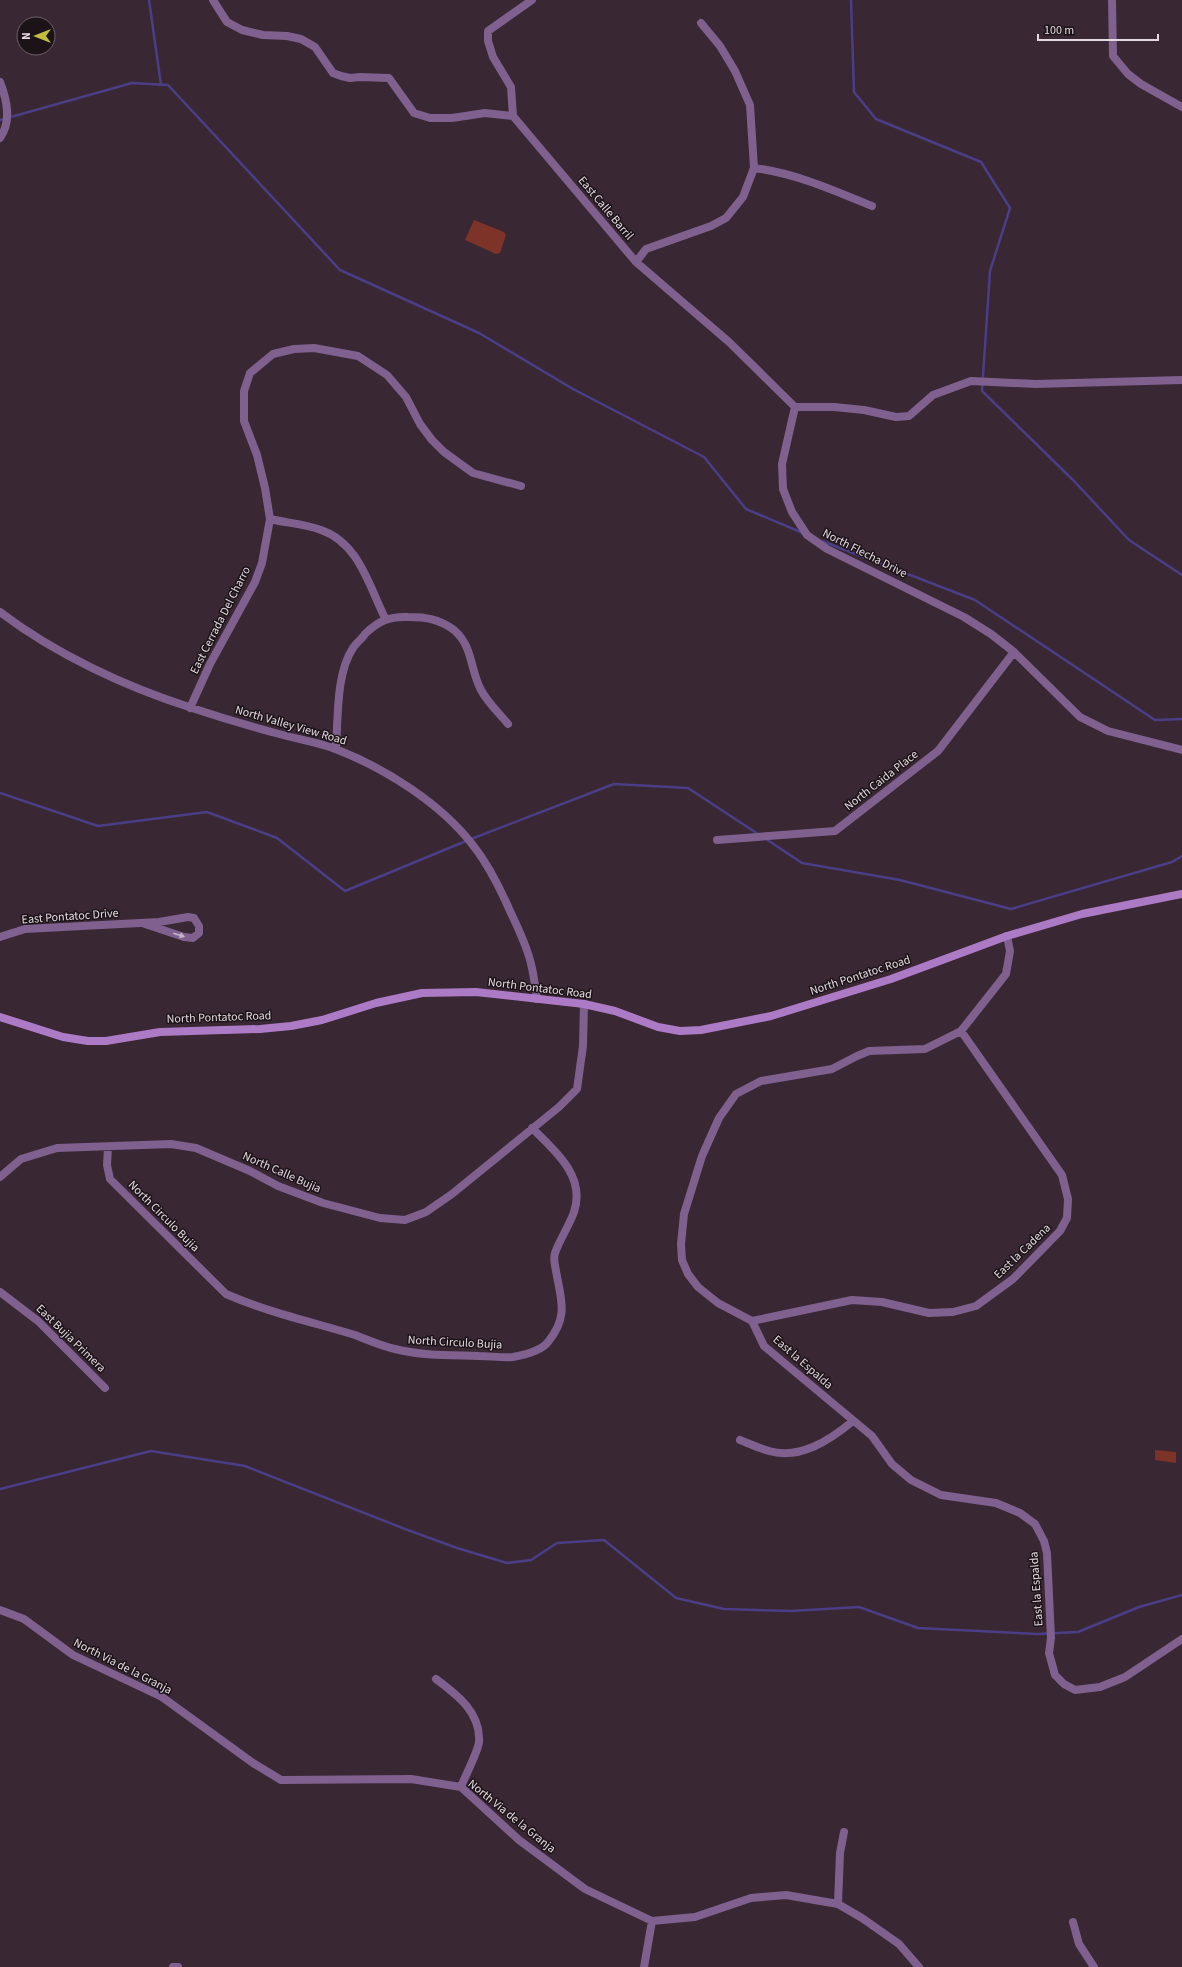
<svg xmlns="http://www.w3.org/2000/svg" width="1182" height="1967" font-family="'Source Sans 3',sans-serif">
<style>
.green{fill:#7d3328}
.lines{fill:none;stroke-linecap:round;stroke-linejoin:round}
.stream{stroke:#4b3e87;stroke-width:2.5}
.street{stroke:#7f608f;stroke-width:8}
.secondary{stroke:#ad7bc6;stroke-width:8}
.oneway{fill:#c6b5c8}
.labels{text-anchor:middle;stroke-width:3;stroke-linejoin:round;paint-order:stroke}
.street-label{font-size:12px;fill:#e5d9e0;stroke:#1b1318}
</style>
<rect width="100%" height="100%" fill="#392733"/>
<path class="green" d="M474,220L504,232L506,235L500,253L496,254L465,240Z
M1155,1450L1176,1452V1463L1155,1460Z"/>
<g class="lines">
<path class="stream" d="M149,0L161,85
M851,0L854,92L876,119L981,162L1010,208L990,271L982,391L1073,480L1129,540L1182,575
M0,120L132,83L168,85L340,270L479,333L573,389L704,457L746,509L803,533
M822,541L975,600L1155,720L1182,719
M0,793L98,826L207,812L277,838L345,891L466,841
M471,839L614,784L688,788L758,834
M766,839L802,863L900,880L1011,909L1172,862L1182,856
M0,1489L151,1451L245,1466L405,1529L457,1548L507,1563L531,1560L557,1543L604,1540L676,1598L724,1609L791,1611L859,1607L918,1628L1037,1634L1078,1632L1139,1607L1182,1595"/>
<path class="street" d="M213,0L227,22L242,30L263,35L287,36L301,39L315,47L333,73L341,76L350,78L360,77L389,78L414,113L430,118H452L485,113L513,116
M532,0L488,31V41L493,57L511,87L513,116L636,262L729,342L795,407
M1112,0L1113,56L1128,74L1141,84L1182,107
M0,82C7,100 12,121 0,138
M754,168C795,173 833,190 872,206
M636,262L646,249L711,226L726,218L743,197L754,168L750,105L735,71L720,46L701,23
M1182,380L1036,384L971,381L933,395L909,416L896,417L864,410L834,407H795L782,464L783,489L792,512L807,535L827,549L964,617L991,634L1014,652L1080,717L1108,731L1182,750
M270,519C287,523 305,524 321,530C359,543 369,586 385,618
M0,612C55,654 126,687 192,708C222,718 252,727 283,735C301,740 321,743 338,750C386,769 440,803 472,844C488,864 500,888 510,911C518,928 527,946 531,964C534,975 535,987 537,999
M190,708L210,664L255,582L262,563L270,519L265,488L257,455L244,421V391L250,373L273,354L294,349L314,348L358,356L387,375L406,397L420,424L432,440L444,452L473,473L521,486
M336,749C338,719 336,673 353,648C356,643 362,639 365,634C378,621 390,616 408,617C426,617 439,619 454,630C473,646 470,670 481,690C488,703 499,713 508,724
M717,840L835,831L938,751L1014,652
M1007,936L1010,951L1006,974L961,1031L925,1049L869,1051L857,1056L832,1069L761,1081L736,1094L719,1118L702,1156L684,1214L681,1244L682,1260L688,1274L698,1287L718,1303L752,1321L764,1346L872,1436L892,1464L911,1480L941,1495L996,1503L1020,1513L1035,1524L1044,1541L1047,1553L1051,1638L1049,1653L1055,1675L1064,1684L1075,1690L1100,1687L1125,1677L1182,1639
M0,937L25,929L159,922L188,917L194,918L199,926V933L193,938L184,937L142,923
M108,1147L107,1165L110,1179L226,1294C267,1312 312,1322 355,1335C368,1340 381,1346 395,1349C423,1356 451,1355 479,1356C490,1356 502,1358 513,1357C524,1355 541,1351 548,1342C569,1316 561,1300 556,1271C555,1265 553,1259 555,1253C560,1239 569,1226 574,1212C586,1176 555,1151 532,1128
M0,1177L21,1159L57,1148L171,1144L196,1148L250,1171L278,1186L323,1203L380,1218L405,1220L426,1212L452,1194L559,1107L577,1089L583,1046L584,1004
M0,1292L38,1321L105,1388
M752,1321L852,1300L882,1302L929,1313L953,1312L976,1306L1013,1279L1060,1231L1067,1218L1068,1199L1062,1175L961,1031
M740,1440C750,1444 759,1448 769,1451C800,1460 830,1440 853,1421
M0,1610L24,1619L73,1655L162,1697L253,1763L281,1780L411,1779L461,1787L519,1840L585,1889L652,1921L695,1917L751,1898L786,1895L838,1904L862,1918L899,1944L919,1967
M436,1679C456,1694 481,1712 479,1742C478,1752 465,1776 461,1787
M838,1904L840,1853L844,1832
M1073,1922L1079,1944L1094,1967
M173,1967H178
M644,1967L652,1921"/>
<path class="secondary" d="M0,1017L63,1037L88,1041H106L160,1032L260,1029L291,1026L322,1020L376,1003L422,993L476,992L584,1004L615,1011L658,1027L680,1031L701,1030L771,1016L891,979L1007,936L1082,914L1182,894"/>
</g>
<defs><path id="oneway-solid" d="M-6-.8H1V-3.2L6.5 0L1 3.2V.8H-6Z"/></defs>
<use class="oneway" href="#oneway-solid" transform="translate(179 935) rotate(18)"/>
<g class="labels">
<g class="street-label">
<text transform="translate(606 208) rotate(50)" y="4">East Calle Barril</text>
<text transform="translate(865 553) rotate(27)" y="4">North Flecha Drive</text>
<text transform="translate(220 620) rotate(-63)" y="4">East Cerrada Del Charro</text>
<text transform="translate(291 725) rotate(16)" y="4">North Valley View Road</text>
<text transform="translate(881 780) rotate(-38)" y="4">North Caida Place</text>
<text transform="translate(70 916) rotate(-4)" y="4">East Pontatoc Drive</text>
<text transform="translate(860 975) rotate(-18)" y="4">North Pontatoc Road</text>
<text transform="translate(540 988) rotate(7)" y="4">North Pontatoc Road</text>
<text transform="translate(219 1017) rotate(-2)" y="4">North Pontatoc Road</text>
<text transform="translate(282 1172) rotate(24)" y="4">North Calle Bujia</text>
<text transform="translate(164 1216) rotate(45)" y="4">North Circulo Bujia</text>
<text transform="translate(1022 1251) rotate(-44)" y="4">East la Cadena</text>
<text transform="translate(71 1338) rotate(44)" y="4">East Bujia Primera</text>
<text transform="translate(455 1342) rotate(3)" y="4">North Circulo Bujia</text>
<text transform="translate(803 1362) rotate(41)" y="4">East la Espalda</text>
<text transform="translate(1036 1589) rotate(-94)" y="4">East la Espalda</text>
<text transform="translate(123 1666) rotate(27)" y="4">North Via de la Granja</text>
<text transform="translate(512 1816) rotate(39)" y="4">North Via de la Granja</text>
</g>
</g>
<g transform="translate(36 36) rotate(270)"><circle r="19" fill="#1b1318" stroke="#6c6268"/>
<path d="M0-3L7 15L0 10L-7 15Z" fill="#c2bd3f"/>
<text y="-6" font-size="11" font-weight="bold" text-anchor="middle" fill="#e5d9e0">N</text>
</g>
<path d="M1038 34v6h120v-6" fill="none" stroke="#e5d9e0" stroke-width="2"/>
<text x="1044" y="34" font-size="12" fill="#e5d9e0" stroke="#1b1318" stroke-width="3" paint-order="stroke">100 m</text>
</svg>
